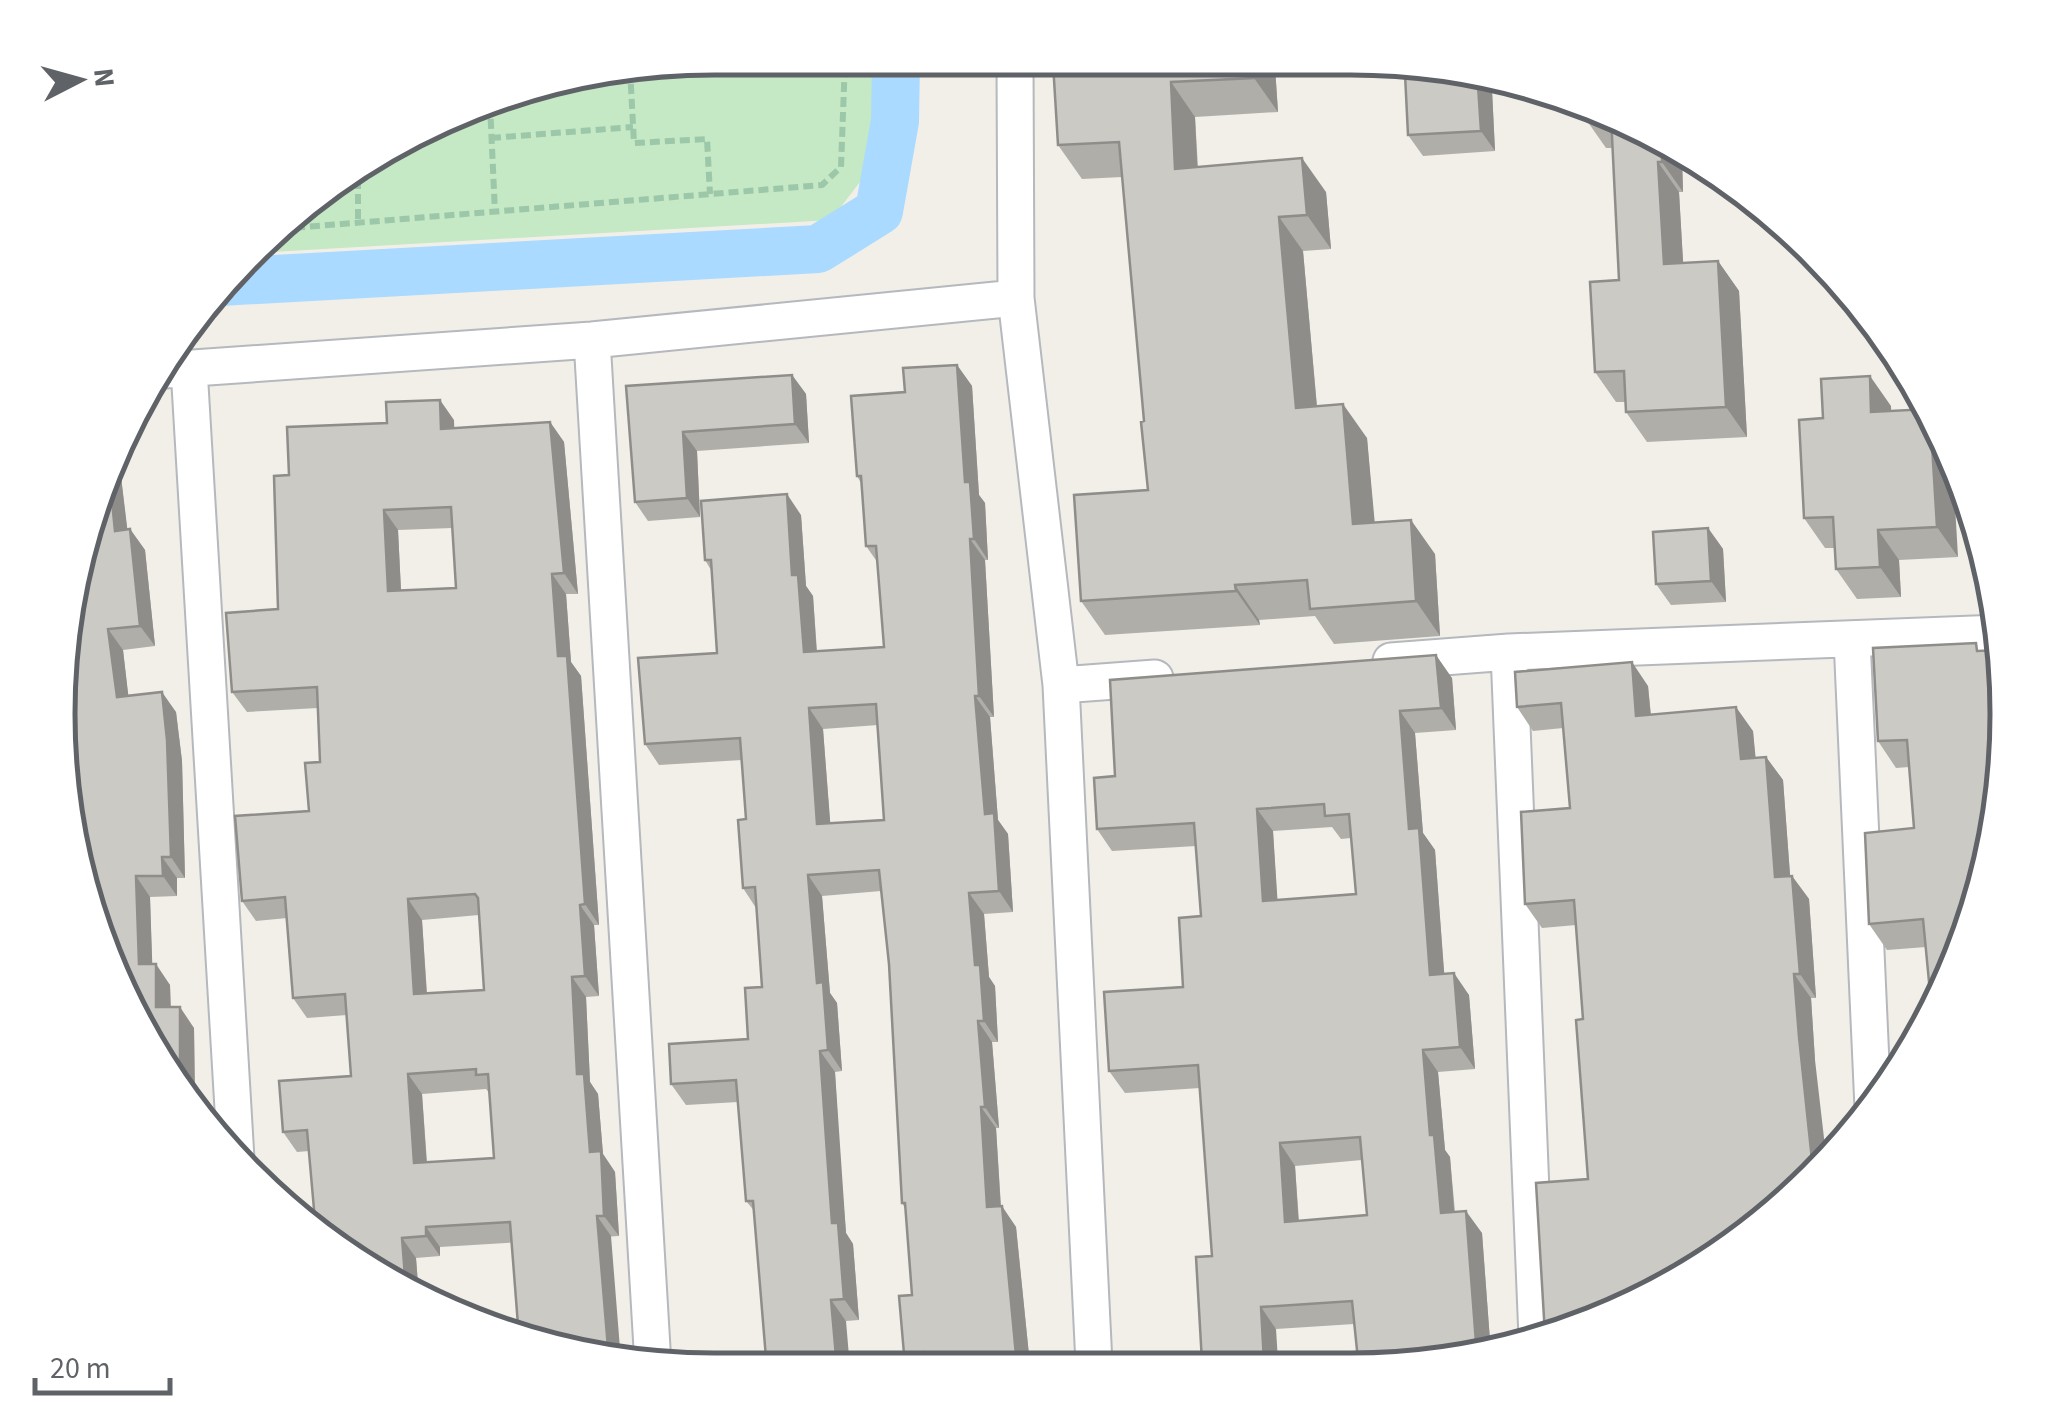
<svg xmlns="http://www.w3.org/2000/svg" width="2065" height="1428" font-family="'Source Sans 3',sans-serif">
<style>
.green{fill:#c5e8c5}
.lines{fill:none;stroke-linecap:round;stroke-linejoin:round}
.canal{stroke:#aadaff;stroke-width:48}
.minor-casing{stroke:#b5b8bc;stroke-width:39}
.path{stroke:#9cc7a9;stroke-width:6;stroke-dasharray:10 5;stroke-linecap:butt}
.minor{stroke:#fff;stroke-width:35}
.wall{fill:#afaea9;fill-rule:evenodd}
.shaded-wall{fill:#8f8d8a}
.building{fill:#cccac5;stroke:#8f8d8a;stroke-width:2.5;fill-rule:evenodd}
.rim{fill:none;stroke:#5f6368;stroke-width:5}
</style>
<rect width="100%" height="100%" fill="#f1efe8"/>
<path class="green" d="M714,58L875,60V162L831,220L253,253L350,168L544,80Z"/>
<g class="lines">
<path class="canal" d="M220,282L818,249L879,211L895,121L896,60"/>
<defs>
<path id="minor" d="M1015,62L1016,298L1061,685L1094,1364
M592,340L653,1365
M189,368L236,1159
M165,370L592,340L1016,298
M1852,639L1873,1108
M1509,652L1537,1338
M1391,661L1509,652L2000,633
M1061,685L1155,678"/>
</defs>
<use href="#minor" class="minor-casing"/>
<path class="path" d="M630,69L634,143L707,139L710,194
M490,104L495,213
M491,138L633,127
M358,164V224
M280,229L822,185L841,167L845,60"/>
<use href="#minor" class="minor"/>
</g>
<path class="wall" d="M1053,63L1275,67L1278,112L1195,117L1198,167L1326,192L1331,249L1303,251L1317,406L1367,438L1374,522L1435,554L1440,636L1334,644L1315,616L1259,620L1260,625L1105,635L1081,601L1148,490L1144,421L1122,177L1082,179L1058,145Z
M1492,90L1495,151L1423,156L1408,135Z
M1584,106L1642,125L1685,157H1682L1683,192H1679L1683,263L1718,261L1739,291L1747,437L1647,442L1626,412L1625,402H1616L1595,372L1619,280L1613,148H1606L1585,118Z
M957,365L972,386L979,495L985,503L988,560H985L994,717H990L998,820L1008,834L1013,912L984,914L989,977L995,986L998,1042H992L999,1128H996L1001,1206L1016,1227L1030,1365L913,1367L904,1354L912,1295L905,1208L902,1203L889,964L881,891L822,896L830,993L837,1003L842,1071L835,1072L840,1160L846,1233L853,1244L859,1320L846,1321L746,1201L738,1102L686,1105L671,1084L748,1039L762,987L756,908L743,888L746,819L742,760L659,765L645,744L717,653L711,570L705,560L801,515L806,586L813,596L817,651L884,647L878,563L866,546L861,483L857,476L905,392ZM878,725L884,820L830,823L823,729Z
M792,375L806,394L809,443L697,451L700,517L648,521L635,502L626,386Z
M1891,406V411L1958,557L1899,560L1901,597L1857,599L1836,569L1835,548H1825L1804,518L1823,418Z
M454,420V429L550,422L564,442L578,594H566L571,662L581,676L599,925H594L599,996L586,997L590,1082L598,1094L603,1154L615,1172L619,1236L440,1247V1256L416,1258L419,1297L349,1260L309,1151L297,1152L283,1132L351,1076L347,1015L307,1018L293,998L287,918L256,921L242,901L309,811L320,762L318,708L247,712L232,692L278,609L289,475ZM452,528L456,588L401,590L398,530ZM479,915L484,990L427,993L422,920ZM486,1089L490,1094L494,1158L427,1162L422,1094Z
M119,460L127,529H130L145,550L155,646L123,650L128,695L176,712L182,761L185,878H177V896L150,897L152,964L170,985L171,1007L194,1028L195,1102L70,842Z
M1708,528L1723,549L1726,602L1671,605L1656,584Z
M1976,643L1926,947L1887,950L1869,924L1914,828L1909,767L1896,768L1878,741Z
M1452,678L1456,730L1415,733L1423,833L1435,850L1444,974L1469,995L1475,1069L1438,1072L1445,1150L1450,1157L1455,1212L1482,1233L1491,1354L1479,1358L1358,1360L1354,1324L1276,1329L1212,1256L1200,1088L1125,1093L1109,1071L1183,987L1201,916L1196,846L1112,851L1097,829L1115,776ZM1332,827L1341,839L1351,838L1356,894L1277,900L1273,831ZM1362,1160L1367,1215L1299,1221L1295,1166Z
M1648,686L1651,715L1753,731L1755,757H1766L1783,780L1790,876H1792L1809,899L1816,998H1811L1815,1060L1588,1179L1583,1019L1576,925L1542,928L1525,904L1570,808L1563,728L1533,731L1517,707Z"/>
<path class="shaded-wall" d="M1253,66L1275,67L1278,112L1254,78Z
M1478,70L1492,90L1495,151L1481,131Z
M1171,82L1195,117L1199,204L1175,169Z
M1662,140L1679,152L1682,157L1683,192L1662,162Z
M1302,158L1326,192L1331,249L1307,215Z
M1658,162L1679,192L1685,294L1664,264Z
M1279,217L1303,251L1320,442L1296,408Z
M1718,261L1739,291L1747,437L1726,407Z
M957,365L972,386L979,495L985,503L988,560L974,539L965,482Z
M792,375L806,394L809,443L795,424Z
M1870,376L1891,406L1892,442L1871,412Z
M440,400L454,420L455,450L441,429Z
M1343,404L1367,438L1378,558L1353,524Z
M1930,412L1952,453L1958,557L1937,527Z
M550,422L564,442L578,594L564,573Z
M683,432L697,451L700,517L687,498Z
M114,452L119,460L130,551L115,531L108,462Z
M787,494L801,515L806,586L813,596L818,673L804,652L792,575Z
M384,510L398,530L402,611L388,591Z
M1411,520L1435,554L1440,636L1416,601Z
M1708,528L1723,549L1726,602L1711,581Z
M130,529L145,550L155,646L140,626Z
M1878,530L1899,560L1901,597L1880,567Z
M970,539L985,560L994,717L979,696Z
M552,574L566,594L571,662L581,676L599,925L585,904L558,656Z
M1235,585L1259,620L1260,625L1236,591Z
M108,629L123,650L131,718L117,697Z
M1436,655L1452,678L1456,730L1441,708Z
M1632,662L1648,686L1653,740L1636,716Z
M162,692L176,712L182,761L185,878L171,857Z
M975,696L990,717L998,820L1008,834L1013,912L999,891L985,814Z
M1736,707L1753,731L1758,782L1741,759Z
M809,708L823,729L832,845L817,824Z
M1400,711L1415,733L1423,833L1435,850L1446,997L1430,975L1409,829Z
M1766,757L1783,780L1792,901L1775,877Z
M1257,809L1273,831L1279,923L1263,901Z
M162,857L177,878V896L163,876Z
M808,875L822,896L830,993L837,1003L842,1071L828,1050L817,983Z
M136,876L150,897L153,985L139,964Z
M1792,876L1809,899L1816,998L1800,974Z
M969,893L984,914L989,977L995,986L998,1042L984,1021L975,965Z
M408,899L422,920L428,1014L414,994Z
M580,905L594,925L599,996L585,976Z
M156,964L170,985L171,1028L156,1007Z
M1454,973L1469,995L1475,1069L1460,1047Z
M1794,974L1811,998L1815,1060L1827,1164L1814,1179L1799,1037Z
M572,977L586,997L590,1082L598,1094L603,1154L615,1172L619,1236L604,1216L590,1152L577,1074Z
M180,1007L194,1028L195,1102L180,1082Z
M978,1021L992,1042L999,1128L985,1107Z
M1423,1050L1438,1072L1445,1150L1450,1157L1456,1235L1441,1213L1430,1135Z
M820,1051L835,1072L846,1233L853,1244L859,1320L844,1299L832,1223Z
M408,1074L422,1094L428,1183L414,1163Z
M981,1107L996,1128L1002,1228L987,1207Z
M1280,1143L1295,1166L1300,1244L1285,1222Z
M1002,1206L1016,1227L1030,1365L1017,1366Z
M1466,1211L1482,1233L1491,1354L1479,1358L1477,1356Z
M597,1216L611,1236L621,1361L609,1360Z
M426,1227L440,1247V1256L426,1236Z
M402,1238L416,1258L419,1297L406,1290Z
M831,1300L846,1321L850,1368H837Z
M1261,1307L1276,1329L1278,1361L1264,1362Z"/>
<path class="building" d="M1053,63L1253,66L1254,78L1171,82L1175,169L1302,158L1307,215L1279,217L1296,408L1343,404L1353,524L1411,520L1416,601L1310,609L1307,580L1235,585L1236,591L1081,601L1074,495L1148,490L1141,422L1144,421L1119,142L1058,145Z
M1465,70H1477L1481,131L1408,135L1405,74Z
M1584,106L1642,125L1662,140V162H1658L1664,264L1718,261L1726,407L1626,412L1624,371L1595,372L1590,282L1619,280L1611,116L1585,118Z
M957,365L965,482H970L974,539H970L979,696H975L985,814L994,813L999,891L969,893L975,965H980L984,1021H978L985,1107H981L987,1207L1002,1206L1017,1366L925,1367L924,1352L904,1354L899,1296L912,1295L905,1203H902L889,964L879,870L808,875L817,983L823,982L828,1050L820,1051L826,1139L832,1223H838L844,1299L831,1300L837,1368L767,1370L753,1201H746L736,1080L671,1084L669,1044L748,1039L745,988L762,987L755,887L743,888L738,820L746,819L740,738L645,744L638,658L717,653L711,560H705L701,501L787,494L792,575H798L804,652L884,647L876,546H866L861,476H857L851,396L905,392L903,368ZM876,704L884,820L817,824L809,708Z
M792,375L795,424L683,432L687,498L635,502L626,386Z
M1870,376L1871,412L1929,409L1930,412L1937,527L1878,530L1880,567L1836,569L1833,517L1804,518L1799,420L1823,418L1821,379Z
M440,400L441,429L550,422L564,573L552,574L558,656H567L585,904L580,905L585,976L572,977L577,1074H584L590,1152L601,1151L604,1216H597L609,1360L585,1358L519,1338L510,1222L426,1227V1236L402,1238L406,1290L349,1260L316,1232L307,1130L283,1132L279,1081L351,1076L345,994L293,998L285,897L242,901L235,816L309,811L305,763L320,762L317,687L232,692L226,613L278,609L274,476L289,475L287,427L387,423L386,402ZM451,507L456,588L388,591L384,510ZM475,894L478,898L484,990L414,994L408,899ZM476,1069V1075L488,1074L494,1158L414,1163L408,1074Z
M108,462L115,531L130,529L140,626L108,629L117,697L162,692L167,740L171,857H162L163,876H136L139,964H156V1007H180V1082L125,1005L70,842L63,629Z
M1708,528L1711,581L1656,584L1653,532Z
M1976,643L1977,651L2001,650L2008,715L1995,843L1957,966L1932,1013L1923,919L1869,924L1865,833L1914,828L1907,740L1878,741L1873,648Z
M1436,655L1441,708L1400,711L1409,829L1419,828L1430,975L1454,973L1460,1047L1423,1050L1430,1135H1434L1441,1213L1466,1211L1477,1356H1468L1469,1358L1358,1360L1352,1301L1261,1307L1264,1362H1202L1196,1257L1212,1256L1198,1065L1109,1071L1104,992L1183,987L1179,918L1201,916L1194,823L1097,829L1094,778L1115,776L1110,680ZM1324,804L1325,816L1349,814L1356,894L1263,901L1257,809ZM1360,1137L1367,1215L1285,1222L1280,1143Z
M1632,662L1636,716L1736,707L1741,759L1766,757L1775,877L1792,876L1800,974H1794L1799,1037L1814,1179L1642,1303L1545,1335L1536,1183L1588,1179L1576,1020L1583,1019L1574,900L1525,904L1521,812L1570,808L1561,703L1517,707L1515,672Z"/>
<path d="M0 0H2065V1428H0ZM714 75H1351A639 639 0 0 1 1990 714V714A639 639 0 0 1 1351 1353H714A639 639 0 0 1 75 714V714A639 639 0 0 1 714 75Z" fill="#fff" fill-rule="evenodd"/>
<path class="rim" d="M714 75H1351A639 639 0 0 1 1990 714V714A639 639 0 0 1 1351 1353H714A639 639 0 0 1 75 714V714A639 639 0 0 1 714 75Z"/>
<g transform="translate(80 80) rotate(84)" stroke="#ffffff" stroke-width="8" paint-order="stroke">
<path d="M0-8L18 38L0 25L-18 38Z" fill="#5f6368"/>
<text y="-15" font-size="28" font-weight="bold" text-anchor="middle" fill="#5f6368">N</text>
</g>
<path d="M35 1378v15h135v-15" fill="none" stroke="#5f6368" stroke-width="5"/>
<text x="50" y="1378" font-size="30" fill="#5f6368" stroke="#ffffff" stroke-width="8" paint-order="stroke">20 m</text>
</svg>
